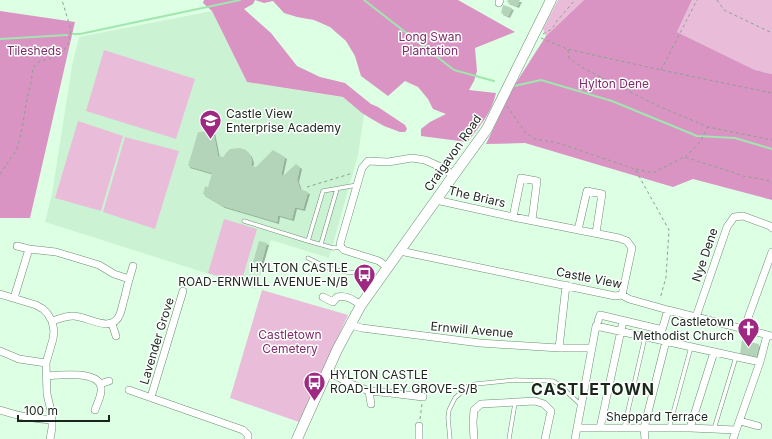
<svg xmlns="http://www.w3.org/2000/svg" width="772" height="439" font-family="Inter,sans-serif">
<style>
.built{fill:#cbf3d3}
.green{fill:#e9bdda}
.forest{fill:#d994c3}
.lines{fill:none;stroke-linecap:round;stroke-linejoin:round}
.stream{stroke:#a0e6af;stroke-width:2}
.building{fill:#b4d4ba;filter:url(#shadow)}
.lane-casing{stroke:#6e8c74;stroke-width:4.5}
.street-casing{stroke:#6e8c74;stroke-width:8}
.secondary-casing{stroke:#6e8c74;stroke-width:11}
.path{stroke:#89a18d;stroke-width:1;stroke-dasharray:3 3;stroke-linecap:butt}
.lane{stroke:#fff;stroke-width:3.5}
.street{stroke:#fff;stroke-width:7}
.secondary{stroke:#fff;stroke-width:10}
.labels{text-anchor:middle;stroke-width:3;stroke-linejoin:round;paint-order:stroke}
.park-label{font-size:12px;fill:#7d2c68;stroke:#fff}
.poi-label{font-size:12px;fill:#19251b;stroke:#fff;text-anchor:start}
.street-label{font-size:12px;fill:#19251b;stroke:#fff}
.district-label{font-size:16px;font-weight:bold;letter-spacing:1px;fill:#19251b;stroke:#fff}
</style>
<defs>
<filter id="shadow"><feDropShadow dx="2" dy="2" stdDeviation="0" flood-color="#0004"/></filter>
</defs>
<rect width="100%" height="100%" fill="#ddffe4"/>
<path class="built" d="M212,11L247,82L366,101L358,155L329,258L271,240L256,289L45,222L52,194L72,66L79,37Z"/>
<path class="green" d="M558,0H584L546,36L543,29Z
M692,0H772V74L755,70L677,32Z
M104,50L195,79L176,139L86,111Z
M78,121L123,136L101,211L55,198Z
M125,137L179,151L155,229L103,212Z
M224,219L257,229L241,283L208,273Z
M262,290L348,315L299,422L230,398Z"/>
<path class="forest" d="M204,0H458L515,32L475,48L477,71L474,81L469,90L496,93C492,112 479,128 467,142L421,136V129L430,122L446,114L433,109L428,99L418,87L405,81L388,96L361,76L355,56L346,41L330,27L314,20L297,17L284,13L273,1L264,3L255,0L253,4L244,9L271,33L297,66L320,77L345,83L371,104L378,107L405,125L407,129L405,132H400L384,126L370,118L362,113L343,97L247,82L212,11L203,3Z
M584,0H692L677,32L755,70L772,74V200L693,179L673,187L525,143L486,144L514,86L546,36Z
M0,11L75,22L30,218H0Z"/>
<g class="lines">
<path class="stream" d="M364,0L454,70L494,81
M73,34H80L240,0
M0,39L67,35
M514,86L541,80L612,101L697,136L735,138L772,149"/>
</g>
<path class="building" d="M508,0H520L517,6L507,2Z
M503,5L512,8L508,16L501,13Z
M213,131L218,156L224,157L225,154L230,149L240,148L246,150L250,155L252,161L251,166L256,167L273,150L285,157L281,175H284L296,164L300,167L297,180L300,189L308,192L303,209L295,207L292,219L278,215L277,222L223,206L203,194L205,186L208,187L212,173L188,166L198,132Z
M259,241L267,243L261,264L253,262Z
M745,338L749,339V342L759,344L756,357L740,354L742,340L744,341Z"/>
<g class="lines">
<defs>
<path id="lane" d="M244,221L308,241
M321,244L337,189
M341,247L333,248L308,241L323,191L357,185
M308,258L328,268L347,272L369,274L377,280
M624,428L645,337
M669,428L691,347
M714,429L736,357
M450,439L448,418L449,410L455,398L468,386L476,384L515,380L553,381L558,384L581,405
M509,439L515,403"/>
<path id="street" d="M499,3L500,0
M436,200L513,217L619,238L627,241L632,248L622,295
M513,217L521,178L537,181L532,220
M578,230L587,191L602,194L596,233
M17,246L29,249L56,252L99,265L114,274L129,279
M400,251L615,296L622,295L629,299L668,310L772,336
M387,267L379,261L344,250L341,247L340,244L362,168L368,161L388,162L412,158L425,160L445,169L453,176
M0,294L36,305L43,309L47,313L52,321L54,331L53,339L46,363L47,394L51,411L52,420V428L50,439
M323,297L333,302L337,297C347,295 353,300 361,305
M14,298L29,249
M668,310L662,330L660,340L760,362
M696,317L727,227L734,217L743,216L770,226L772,228
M52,321C59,319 65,316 73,316C88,316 112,335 120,314C122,309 123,302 125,296C127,286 130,276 133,266
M598,321L600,315L659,329
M112,324L116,336
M351,325L362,328L480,343L559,348H592
M744,329L772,252
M559,348L566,285
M0,351L19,359L46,363
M327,371L351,384L369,391L390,393L423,397
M46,376C58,375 100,370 101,388C102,396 97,403 95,410
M100,384L109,381
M129,390L243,430L248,435V439
M369,391L371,404
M151,397L183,291
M0,410C18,416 33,419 52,420
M740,421L758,426
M577,428H690L736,430
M600,428L623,321
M690,428L714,352
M419,439V426
M474,439L473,422L474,410L481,404L535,401L544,404L551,411L545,439
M575,439L596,326L660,340
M645,439L644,428L666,341
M733,439L760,362L767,335"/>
<path id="secondary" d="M297,439L337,350L361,305L436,200L453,176L487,129L551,0"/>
</defs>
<use href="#lane" class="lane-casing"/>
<use href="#street" class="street-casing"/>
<use href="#secondary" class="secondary-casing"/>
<path class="path" d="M717,0L724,10L772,33
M543,34L552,29L556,22L575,0
M541,38L567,49L661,70L772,93
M568,50L569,58L583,68L656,105L708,127L772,140
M661,70L697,0
M507,106L526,133L535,139L558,143L635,169L669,230L666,277L660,299
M685,157L700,142L708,127
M636,169L653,173L684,157L732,172L743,176L766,180L772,183
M0,174L17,149L22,129L27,99L31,83L33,68L38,62L55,57L63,52L69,42L71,30L62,0
M307,187L353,173
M420,419L422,404"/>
<use href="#lane" class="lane"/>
<use href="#street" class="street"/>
<use href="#secondary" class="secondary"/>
</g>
<defs>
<symbol id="school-pin" viewBox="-11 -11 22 30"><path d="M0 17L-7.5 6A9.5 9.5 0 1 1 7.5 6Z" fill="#9e2882" stroke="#fff"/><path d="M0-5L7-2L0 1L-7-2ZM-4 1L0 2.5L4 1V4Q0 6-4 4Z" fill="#fff"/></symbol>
<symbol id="bus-pin" viewBox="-11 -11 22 30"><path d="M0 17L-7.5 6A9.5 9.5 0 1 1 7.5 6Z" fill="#9e2882" stroke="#fff"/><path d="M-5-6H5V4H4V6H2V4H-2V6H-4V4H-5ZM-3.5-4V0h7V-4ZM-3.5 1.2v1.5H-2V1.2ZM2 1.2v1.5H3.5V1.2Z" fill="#fff"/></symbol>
<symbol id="church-pin" viewBox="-11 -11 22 30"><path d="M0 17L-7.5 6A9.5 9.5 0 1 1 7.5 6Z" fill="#9e2882" stroke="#fff"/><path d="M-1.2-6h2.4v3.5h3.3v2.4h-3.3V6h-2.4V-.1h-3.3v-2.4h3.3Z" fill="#fff"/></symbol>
</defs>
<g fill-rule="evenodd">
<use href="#school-pin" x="198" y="108" width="25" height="34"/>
<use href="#bus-pin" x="352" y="262" width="25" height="34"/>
<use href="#church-pin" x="736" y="316" width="25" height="34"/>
<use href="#bus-pin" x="302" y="370" width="25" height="34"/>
</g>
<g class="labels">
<g class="park-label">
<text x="430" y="41">Long Swan<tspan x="430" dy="14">Plantation</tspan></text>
<text x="34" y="55">Tilesheds</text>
<text x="614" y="88">Hylton Dene</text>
<text x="290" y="339">Castletown<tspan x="290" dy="14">Cemetery</tspan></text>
</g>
<g class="poi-label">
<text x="226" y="118">Castle View<tspan x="226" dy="14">Enterprise Academy</tspan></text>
<text x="348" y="272" text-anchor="end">HYLTON CASTLE<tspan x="348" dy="14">ROAD-ERNWILL AVENUE-N/B</tspan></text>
<text x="734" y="326" text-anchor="end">Castletown<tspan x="734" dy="14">Methodist Church</tspan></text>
<text x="330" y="379">HYLTON CASTLE<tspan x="330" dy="14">ROAD-LILLEY GROVE-S/B</tspan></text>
</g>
<g class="street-label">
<text transform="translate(453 153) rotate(-55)" y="4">Craigavon Road</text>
<text transform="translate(477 197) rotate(13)" y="4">The Briars</text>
<text transform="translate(705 255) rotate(-71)" y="4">Nye Dene</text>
<text transform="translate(589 278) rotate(11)" y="4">Castle View</text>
<text transform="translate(472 330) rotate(5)" y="4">Ernwill Avenue</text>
<text transform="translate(157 341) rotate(-73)" y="4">Lavender Grove</text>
<text x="657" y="421">Sheppard Terrace</text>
</g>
<g class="district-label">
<text x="593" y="395">CASTLETOWN</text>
</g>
</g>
<path d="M18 415v6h91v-6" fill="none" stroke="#19251b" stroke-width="2"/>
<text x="24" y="415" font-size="12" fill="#19251b" stroke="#ffffff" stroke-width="3" paint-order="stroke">100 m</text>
</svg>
